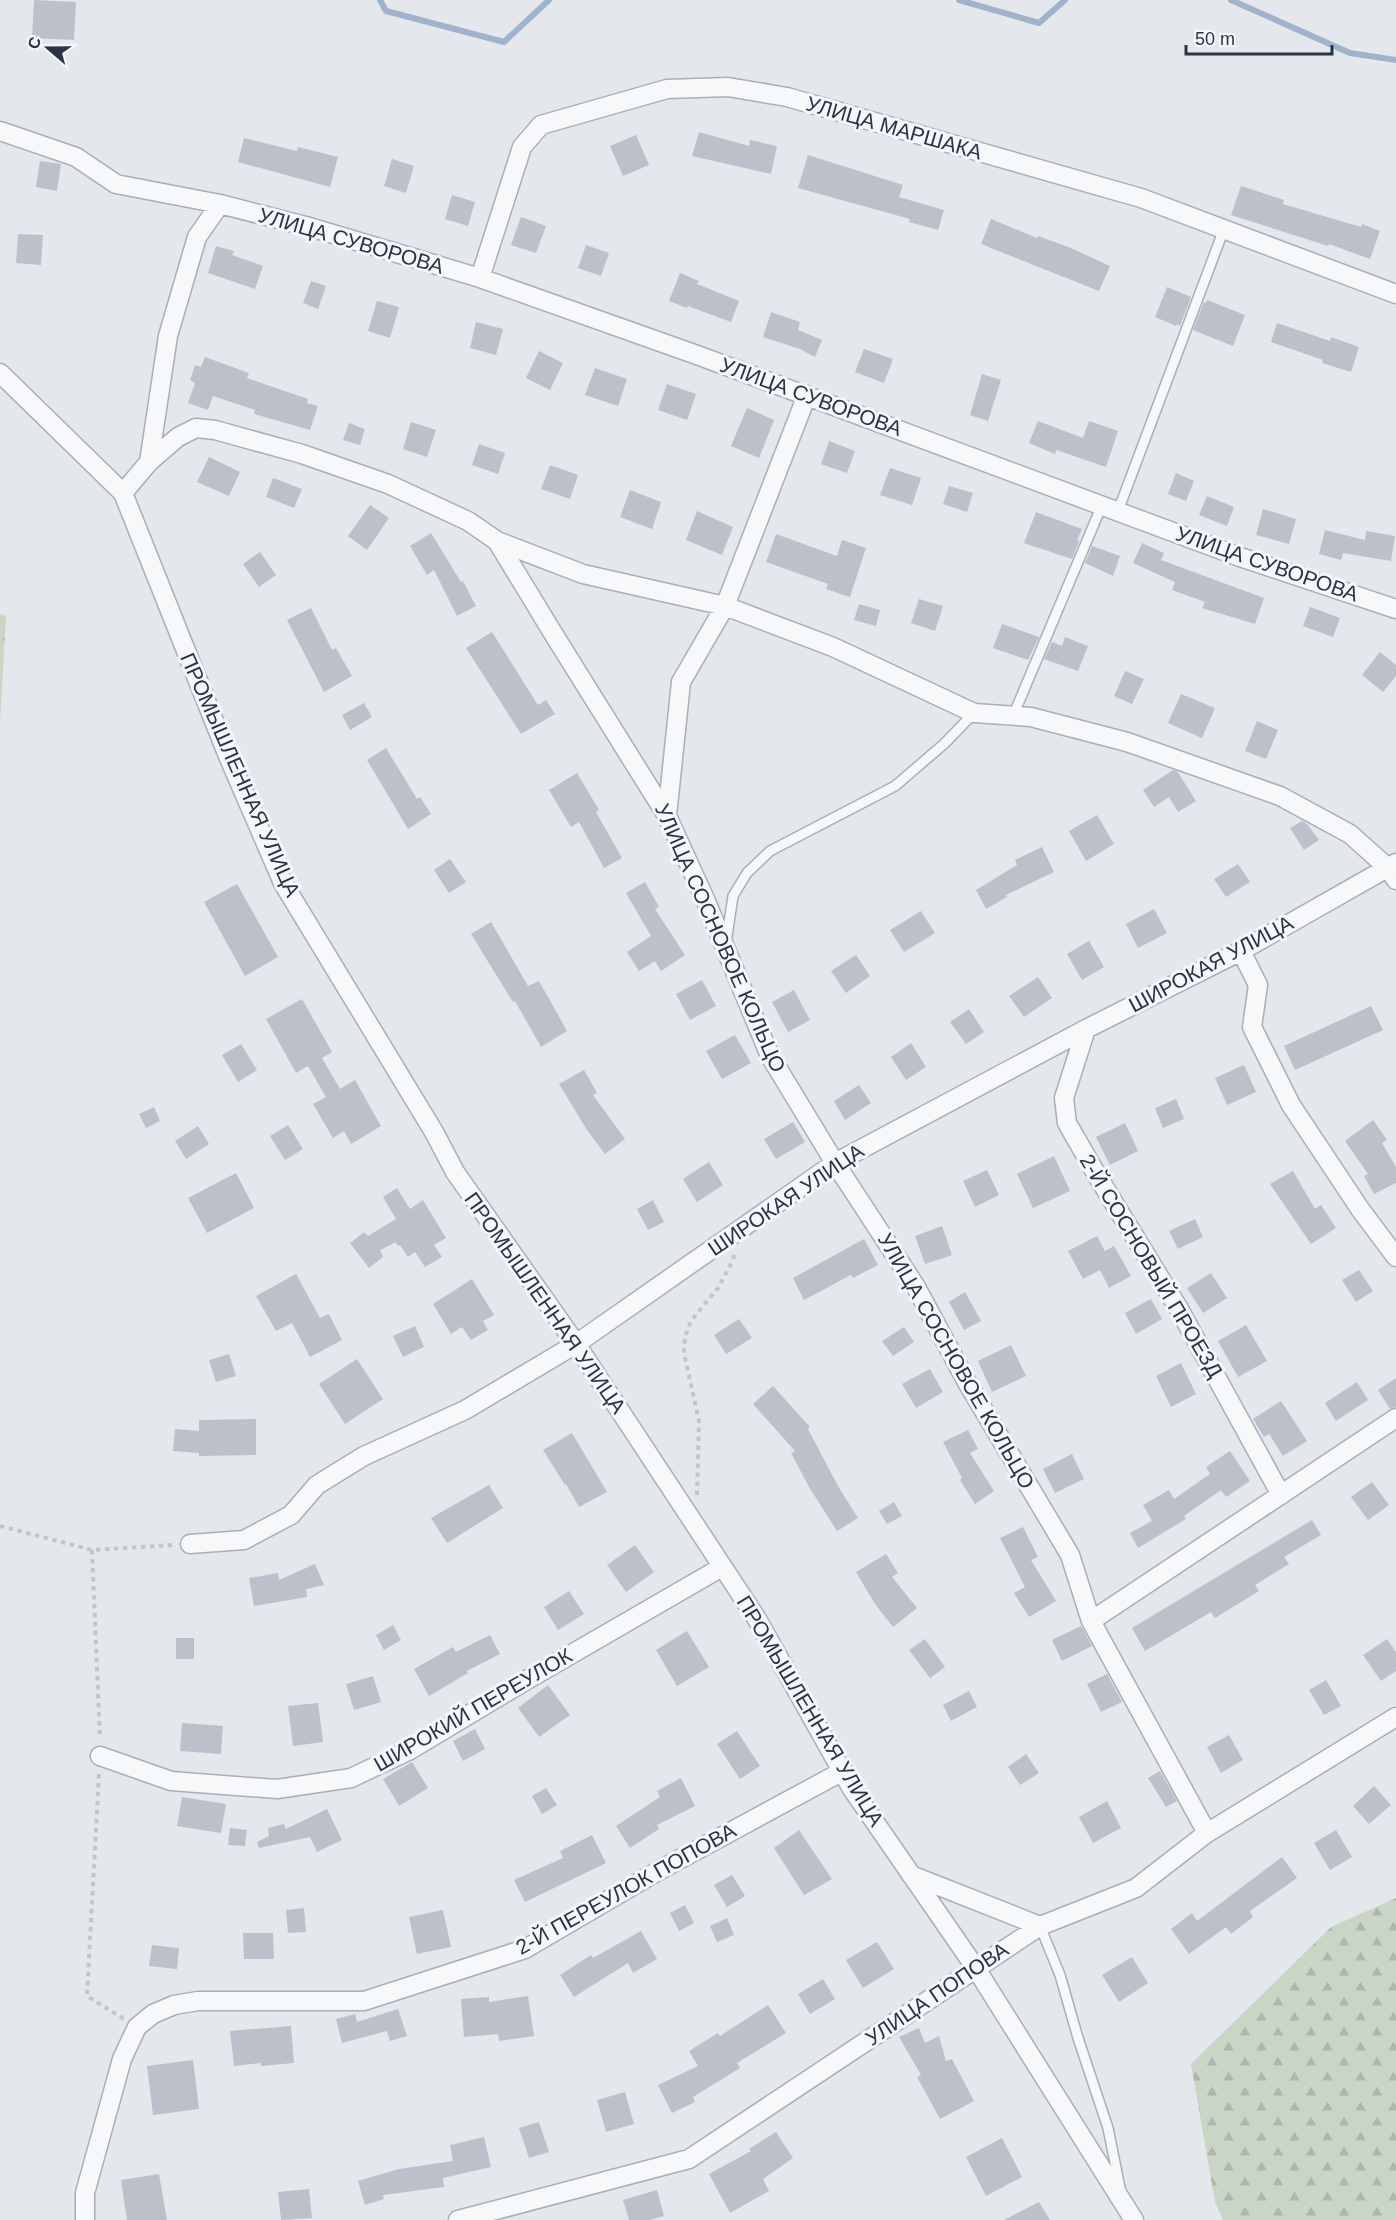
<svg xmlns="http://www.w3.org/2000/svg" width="1396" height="2220" font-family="Helvetica,sans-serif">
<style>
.forest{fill:url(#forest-firs)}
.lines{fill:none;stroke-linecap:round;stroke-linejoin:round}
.stream{stroke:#9fb4cc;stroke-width:6}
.building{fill:#bbc0ca}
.service-casing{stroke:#a9aeb7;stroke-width:12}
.minor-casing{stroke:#a9aeb7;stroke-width:21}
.path{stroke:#c2c5cb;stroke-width:4;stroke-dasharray:4.5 4.5;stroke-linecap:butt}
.service{stroke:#f7f8fa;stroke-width:9}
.minor{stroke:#f7f8fa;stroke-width:18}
.labels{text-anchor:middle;stroke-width:6;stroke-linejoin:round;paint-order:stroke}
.street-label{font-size:21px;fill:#2b3445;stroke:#f4f6f9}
</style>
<defs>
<pattern id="forest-firs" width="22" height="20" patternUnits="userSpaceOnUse" patternTransform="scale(1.5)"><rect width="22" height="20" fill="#c9d6c5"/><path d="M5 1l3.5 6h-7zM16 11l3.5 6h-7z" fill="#adb8ab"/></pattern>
</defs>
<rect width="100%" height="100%" fill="#e4e7ec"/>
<path class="forest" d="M0,614L6,616L0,722Z
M1396,1898V2220H1223L1215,2202L1191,2064L1331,1927Z"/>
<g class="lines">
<path class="stream" d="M380,0L386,11L504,42L549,0
M959,0L1039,23L1065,0
M1231,0L1350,53L1396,60"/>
</g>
<path class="building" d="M34,0L76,2L74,40L32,38Z
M699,132L749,146L750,140L777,146L771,174L692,156Z
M636,135L649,165L623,176L610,146Z
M244,138L297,151L298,147L338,157L330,187L238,162Z
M808,155L903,185L899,197L944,210L938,230L909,222L910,219L798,188Z
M392,159L414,166L406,193L384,186Z
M40,161L61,164L57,191L36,187Z
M1241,186L1284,200L1283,204L1361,227L1362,224L1380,231L1370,259L1329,244L1328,246L1231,215Z
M452,195L475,202L468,226L445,219Z
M521,217L546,226L536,253L511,245Z
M991,219L1037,238L1038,236L1071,248L1110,266L1099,291L981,244Z
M18,234L43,235L41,265L16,263Z
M586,245L609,253L601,276L578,268Z
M216,246L234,251L232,255L263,266L255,289L208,273Z
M680,273L699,281L697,284L739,301L731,322L688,306L687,308L669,301Z
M311,281L326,286L318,309L303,303Z
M1167,287L1191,297L1180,326L1177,324L1176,326L1155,317Z
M1207,300L1245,315L1233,346L1193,330L1204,302L1206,303Z
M377,301L399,307L390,338L368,331Z
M771,312L800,322L798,330L822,340L815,357L800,349L763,337Z
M476,322L503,329L496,355L470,348Z
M1277,323L1330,341L1331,337L1359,347L1351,372L1322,363L1323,360L1271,342Z
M864,349L893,359L884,383L855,372Z
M539,351L563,363L550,390L526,378Z
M205,357L249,373L247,378L308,399L307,403L318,406L310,430L254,414L255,410L213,396L208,410L188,403L195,383L190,380L195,365L201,367Z
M595,368L627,379L618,406L585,395Z
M982,374L1001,380L988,421L970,415Z
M667,384L696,394L687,420L658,410Z
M747,408L774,420L759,458L731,446Z
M1038,421L1083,438L1089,421L1118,431L1106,467L1056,450L1055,454L1029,443Z
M411,422L436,430L427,457L403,449Z
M349,423L365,429L360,445L343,440Z
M829,441L855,451L847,473L821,464Z
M479,444L505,453L498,474L472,465Z
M209,457L240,472L229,496L197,482Z
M550,465L578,475L570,499L541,489Z
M890,468L921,478L912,505L880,495Z
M1176,473L1194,481L1186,501L1168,494Z
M273,478L302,489L294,508L266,497Z
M949,486L973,493L967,512L943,504Z
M630,490L661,502L652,529L620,517Z
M1207,496L1234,507L1227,526L1199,515Z
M370,505L389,518L367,550L348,536Z
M1263,509L1296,519L1289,544L1256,535Z
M697,511L733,527L722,555L686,540Z
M1036,512L1082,529L1077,540L1079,541L1072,559L1024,543Z
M1325,530L1365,540L1366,531L1395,536L1391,561L1343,553L1341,560L1319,554Z
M431,533L461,582L463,581L476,606L457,616L434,570L427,575L410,546Z
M776,534L837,556L842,540L866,548L850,597L826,589L828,584L766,562Z
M1142,543L1164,553L1161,560L1264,598L1255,624L1202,608L1205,602L1172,590L1175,582L1133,563Z
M1092,546L1120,556L1113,576L1085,563Z
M260,552L276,575L259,587L243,564Z
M919,599L943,606L935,631L911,623Z
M859,604L880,610L876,626L854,620Z
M1310,607L1340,618L1333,637L1303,626Z
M311,608L332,650L336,648L352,676L324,692L287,620Z
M1002,624L1039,637L1028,660L993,648Z
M492,632L538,705L546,700L555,714L521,734L466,648Z
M1065,637L1088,646L1078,671L1044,659L1052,642L1062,646Z
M1380,652L1396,665V676L1383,692L1362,675Z
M1125,671L1144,679L1132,704L1114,696Z
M1181,694L1215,708L1202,738L1168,723Z
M364,703L372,717L350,730L342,715Z
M1257,721L1278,730L1266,759L1245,751Z
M386,748L417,799L420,797L431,814L408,829L367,760Z
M1173,770L1177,771L1196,801L1178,812L1169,797L1154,807L1143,790Z
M577,773L599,810L596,812L622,858L604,868L579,822L571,827L549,790Z
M1097,815L1114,844L1086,861L1069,831Z
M1302,821L1307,824L1319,840L1304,850L1290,828Z
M1042,847L1054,872L1006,895L1007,897L986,909L976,890L1017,865L1015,860Z
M450,859L466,882L449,893L434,870Z
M1238,864L1250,882L1226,897L1214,879Z
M645,882L659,907L655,909L685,955L661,971L655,961L639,971L627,952L651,936L626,893Z
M237,884L278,957L245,976L204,902Z
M1154,909L1167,933L1138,948L1126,924Z
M921,911L935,933L904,952L890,930Z
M491,922L528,986L539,981L567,1031L541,1047L515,1001L513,1002L471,934Z
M1089,941L1104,967L1082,980L1067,954Z
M856,955L870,976L846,993L831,971Z
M1038,977L1052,998L1024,1017L1009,996Z
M702,980L716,1006L690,1020L676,994Z
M794,990L810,1020L788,1032L772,1002Z
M302,999L332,1052L322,1058L340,1089L355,1080L381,1126L351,1144L344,1131L333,1138L313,1104L326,1097L308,1066L296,1073L266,1019Z
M1371,1006L1383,1030L1295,1070L1284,1046Z
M969,1009L984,1032L966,1044L950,1022Z
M735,1035L751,1063L722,1079L706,1051Z
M911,1043L926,1067L906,1080L891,1057Z
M241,1044L257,1070L238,1082L222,1055Z
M1244,1065L1256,1092L1227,1105L1215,1078Z
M584,1070L597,1093L593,1095L625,1139L605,1154L587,1130L559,1084Z
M859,1085L871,1103L845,1120L834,1101Z
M1176,1099L1184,1119L1163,1128L1155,1108Z
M154,1107L160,1121L146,1128L139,1114Z
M1373,1120L1387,1140L1382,1143L1396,1167V1183L1374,1194L1364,1176L1368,1174L1345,1141Z
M793,1122L805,1142L776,1159L764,1139Z
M1125,1123L1138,1151L1110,1165L1096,1137Z
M288,1125L303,1149L285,1160L270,1136Z
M198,1126L209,1144L186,1159L175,1141Z
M1054,1156L1070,1191L1033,1208L1017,1174Z
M709,1162L723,1185L697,1202L683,1179Z
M987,1170L999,1195L975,1207L963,1181Z
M1293,1171L1315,1209L1321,1205L1336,1228L1311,1244L1270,1184Z
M236,1173L254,1208L207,1233L188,1198Z
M397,1188L410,1209L423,1200L446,1238L434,1245L442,1257L425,1267L415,1252L408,1257L400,1245L398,1246L396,1242L380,1250L383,1257L369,1268L350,1243L364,1232L368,1236L396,1219L383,1197Z
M653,1200L664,1222L648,1230L637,1209Z
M1195,1219L1203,1237L1178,1249L1169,1231Z
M942,1226L952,1255L925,1264L915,1236Z
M1097,1236L1105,1251L1114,1246L1131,1276L1109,1288L1100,1270L1083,1279L1068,1251Z
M864,1239L878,1265L853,1278L851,1275L804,1300L793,1278Z
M1359,1270L1373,1291L1356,1302L1342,1280Z
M1211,1273L1227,1298L1203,1313L1187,1288Z
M296,1274L320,1318L329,1314L342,1340L310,1357L292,1323L276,1331L256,1296Z
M472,1279L494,1315L483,1321L488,1330L471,1340L462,1327L451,1334L433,1304Z
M965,1292L981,1321L964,1330L949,1302Z
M1151,1299L1162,1319L1136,1334L1125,1313Z
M739,1319L752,1338L726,1354L714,1335Z
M1246,1325L1267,1361L1238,1377L1218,1341Z
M415,1326L424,1347L403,1357L393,1336Z
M904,1327L914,1342L893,1356L882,1341Z
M1011,1345L1026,1376L992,1392L978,1361Z
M229,1354L236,1376L216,1382L209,1360Z
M357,1359L383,1399L345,1424L319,1384Z
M1181,1363L1196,1394L1171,1407L1156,1376Z
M930,1369L943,1392L916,1408L902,1384Z
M1396,1378V1407L1390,1409L1378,1390Z
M1357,1382L1368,1400L1336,1421L1325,1403Z
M773,1386L810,1427L808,1429L839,1488L858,1518L837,1531L809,1487L791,1453L795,1451L753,1404Z
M1281,1401L1307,1441L1283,1456L1269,1434L1264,1437L1253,1419Z
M256,1419V1455L199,1456V1453L173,1451L175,1429L199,1431V1420Z
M968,1430L978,1449L970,1453L994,1491L975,1504L960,1480L962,1478L943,1442Z
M572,1433L607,1492L579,1507L566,1484L565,1485L543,1450Z
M1230,1451L1250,1481L1226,1497L1221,1490L1184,1516L1186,1519L1138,1548L1130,1533L1152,1521L1143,1505L1169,1490L1174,1499L1210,1474L1206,1467Z
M1072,1454L1084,1479L1055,1493L1043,1469Z
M1372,1482L1389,1505L1368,1520L1351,1497Z
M489,1485L503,1508L447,1543L431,1518Z
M894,1502L902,1516L887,1524L879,1511Z
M1312,1520L1321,1535L1284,1557L1289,1564L1255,1585L1259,1591L1215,1618L1211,1612L1145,1651L1132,1628Z
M1023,1527L1038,1557L1031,1560L1056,1601L1029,1617L1014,1593L1025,1587L1000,1538Z
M635,1545L654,1572L626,1592L607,1565Z
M886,1554L898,1573L892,1577L917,1608L893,1627L875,1604L856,1572Z
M315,1564L324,1585L306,1589L307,1597L254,1606L249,1578L278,1573L279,1580Z
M569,1591L584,1614L558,1630L544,1607Z
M393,1625L401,1640L384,1650L376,1635Z
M1081,1626L1092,1646L1062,1661L1052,1640Z
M687,1631L709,1667L677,1686L656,1650Z
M490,1635L500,1654L467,1671L468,1673L429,1696L414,1669L453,1647L456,1652Z
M176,1638H194V1659H176Z
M925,1639L945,1667L930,1678L909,1650Z
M1387,1639L1396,1652V1671L1381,1681L1363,1655Z
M1107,1674L1122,1702L1101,1712L1087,1684Z
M373,1676L381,1702L354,1710L346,1684Z
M1326,1680L1341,1706L1324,1715L1309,1690Z
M548,1685L570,1715L539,1737L518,1708Z
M969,1691L977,1707L951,1721L943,1705Z
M318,1703L323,1742L293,1746L288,1706Z
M182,1723L223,1726L221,1754L180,1751Z
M475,1729L485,1749L463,1761L453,1741Z
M737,1731L760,1766L740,1779L717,1744Z
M1229,1735L1243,1760L1221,1773L1207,1747Z
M1026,1754L1039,1773L1020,1785L1008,1767Z
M412,1762L428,1788L399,1806L383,1779Z
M1160,1771L1177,1801L1166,1807L1148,1778Z
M681,1778L695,1806L657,1825L659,1829L630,1848L616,1826L660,1797L657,1791Z
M1374,1786L1391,1805L1369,1824L1353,1806Z
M546,1788L557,1805L542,1814L532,1796Z
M182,1797L226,1804L221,1833L177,1826Z
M1107,1801L1121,1828L1093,1843L1079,1817Z
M327,1809L342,1840L317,1852L310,1837L259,1848L257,1842L269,1836L268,1828L284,1824L286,1829Z
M230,1828L247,1830L245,1846L228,1845Z
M799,1830L832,1879L804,1895L774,1848Z
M1336,1830L1352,1857L1330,1870L1314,1843Z
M592,1835L606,1863L525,1902L514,1880L563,1858L560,1851Z
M1282,1857L1297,1878L1250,1911L1253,1917L1231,1934L1226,1927L1189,1954L1171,1929L1192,1913L1197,1921Z
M732,1875L745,1896L727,1907L714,1885Z
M685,1905L694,1923L679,1931L670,1913Z
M304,1908L306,1932L288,1933L286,1910Z
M443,1910L451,1947L417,1954L409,1917Z
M727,1918L734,1935L717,1942L710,1926Z
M641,1931L657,1959L633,1973L628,1963L574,1997L560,1975L591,1955L593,1958Z
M243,1933H273L274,1959H244Z
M877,1942L894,1969L863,1988L846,1960Z
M152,1945L179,1948L177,1969L149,1966Z
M1132,1957L1148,1983L1119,2002L1102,1975Z
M823,1979L835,1999L810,2014L798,1994Z
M528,1996L534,2036L499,2041L498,2034L464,2037L461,1999L489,1997V2002Z
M768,2005L786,2033L737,2063L740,2068L693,2097L695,2102L672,2113L658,2085L698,2066L689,2051L718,2033L720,2036Z
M398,2009L407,2036L390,2041L387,2031L342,2043L336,2019L355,2014L357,2022Z
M291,2026L294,2063L261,2066V2063L234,2066L230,2031Z
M919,2028L925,2043L939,2036L946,2061L952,2059L974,2101L940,2119L917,2077L921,2075L899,2037Z
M193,2060L199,2109L153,2115L147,2066Z
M625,2092L634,2124L606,2132L597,2100Z
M539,2122L549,2152L529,2158L519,2128Z
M776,2132L793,2158L763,2179L769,2191L730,2213L709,2174L751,2151L749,2149Z
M484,2137L491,2167L443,2178L444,2187L383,2195L384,2199L365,2205L358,2181L399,2169L453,2161L450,2145Z
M1002,2138L1022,2177L986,2196L966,2157Z
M159,2174L167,2220H127L121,2180Z
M309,2189L312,2218L281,2220L278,2192Z
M657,2190L664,2216L650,2220H629L623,2200Z
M1039,2202L1050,2220H1004Z"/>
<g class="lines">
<defs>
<path id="service" d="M1118,511L1224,229
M1013,716L1102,505
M726,943L733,896L747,873L770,851L895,786L944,744L974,713
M1040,1926L1060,1975L1078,2038L1108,2128L1120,2188"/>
<path id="minor" d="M0,131L76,157L116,184L220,204
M480,278L522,147L541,125L667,89L728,87L787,97L1141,198L1396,294
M0,373L123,493L228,756L283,883L434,1132L455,1172L576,1344L757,1619L852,1789L975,1967L1134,2220
M149,462L168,336L197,237L220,204L313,228L480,278L697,355L1240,557L1396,609
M123,493L149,462L178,437L196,428L215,430L302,454L388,484L468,521L497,541L551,630L667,816L705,899L770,1056L835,1163L916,1287L968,1384L1070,1555L1091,1621L1207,1833
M497,541L583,574L725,606L833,647L974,713L1031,717L1127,742L1280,796L1350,834L1388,868L1396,880
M667,816L681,682L725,606L807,395
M1241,951L1258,985L1252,1027L1291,1105L1360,1209L1396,1257
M1086,1029L1064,1098L1067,1123L1098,1177L1179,1309L1281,1495
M190,1544L244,1540L291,1515L317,1485L364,1456L465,1410L576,1344L835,1163L1086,1029L1241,951L1396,863
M1091,1621L1396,1418
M100,1756L171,1781L277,1789L351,1778L410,1750L525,1681L722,1567
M911,1875L1040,1926
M85,2220V2193L122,2059L137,2027L153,2014L174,2005L198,2001H364L525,1949L658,1871L843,1771
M458,2220L689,2159L1040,1926L1136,1888L1207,1833L1396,1717"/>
</defs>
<use href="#service" class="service-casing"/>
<use href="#minor" class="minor-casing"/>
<path class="path" d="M697,1495L699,1421L684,1353L685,1337L691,1321L718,1288L733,1260L734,1255
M0,1526L92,1550L173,1545
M92,1550L100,1739
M99,1774L87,1996L124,2019"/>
<use href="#service" class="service"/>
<use href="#minor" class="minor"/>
</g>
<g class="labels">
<g class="street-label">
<text transform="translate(894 128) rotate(16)" y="7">УЛИЦА МАРШАКА</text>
<text transform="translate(351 241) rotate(16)" y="7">УЛИЦА СУВОРОВА</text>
<text transform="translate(811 397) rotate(20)" y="7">УЛИЦА СУВОРОВА</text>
<text transform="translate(1267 564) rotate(19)" y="7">УЛИЦА СУВОРОВА</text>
<text transform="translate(240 775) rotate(66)" y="7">ПРОМЫШЛЕННАЯ УЛИЦА</text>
<text transform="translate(720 938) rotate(66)" y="7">УЛИЦА СОСНОВОЕ КОЛЬЦО</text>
<text transform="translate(1211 964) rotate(-28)" y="7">ШИРОКАЯ УЛИЦА</text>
<text transform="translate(786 1200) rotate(-34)" y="7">ШИРОКАЯ УЛИЦА</text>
<text transform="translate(1151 1266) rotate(59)" y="7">2-Й СОСНОВЫЙ ПРОЕЗД</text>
<text transform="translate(545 1303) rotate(55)" y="7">ПРОМЫШЛЕННАЯ УЛИЦА</text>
<text transform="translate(956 1361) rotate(60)" y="7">УЛИЦА СОСНОВОЕ КОЛЬЦО</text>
<text transform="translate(473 1710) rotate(-30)" y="7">ШИРОКИЙ ПЕРЕУЛОК</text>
<text transform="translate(810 1711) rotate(59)" y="7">ПРОМЫШЛЕННАЯ УЛИЦА</text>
<text transform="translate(626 1889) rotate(-29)" y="7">2-Й ПЕРЕУЛОК ПОПОВА</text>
<text transform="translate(937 1994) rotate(-34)" y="7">УЛИЦА ПОПОВА</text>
</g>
</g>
<g transform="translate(48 48) rotate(290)" stroke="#f4f6f9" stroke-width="4.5" paint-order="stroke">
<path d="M0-4.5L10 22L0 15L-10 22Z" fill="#2b3445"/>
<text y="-9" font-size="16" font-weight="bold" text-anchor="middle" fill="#2b3445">С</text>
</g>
<path d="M1186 45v9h146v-9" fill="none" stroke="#2b3445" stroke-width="3"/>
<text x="1195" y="45" font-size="18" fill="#2b3445" stroke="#f4f6f9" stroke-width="4.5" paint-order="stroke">50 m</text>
</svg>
